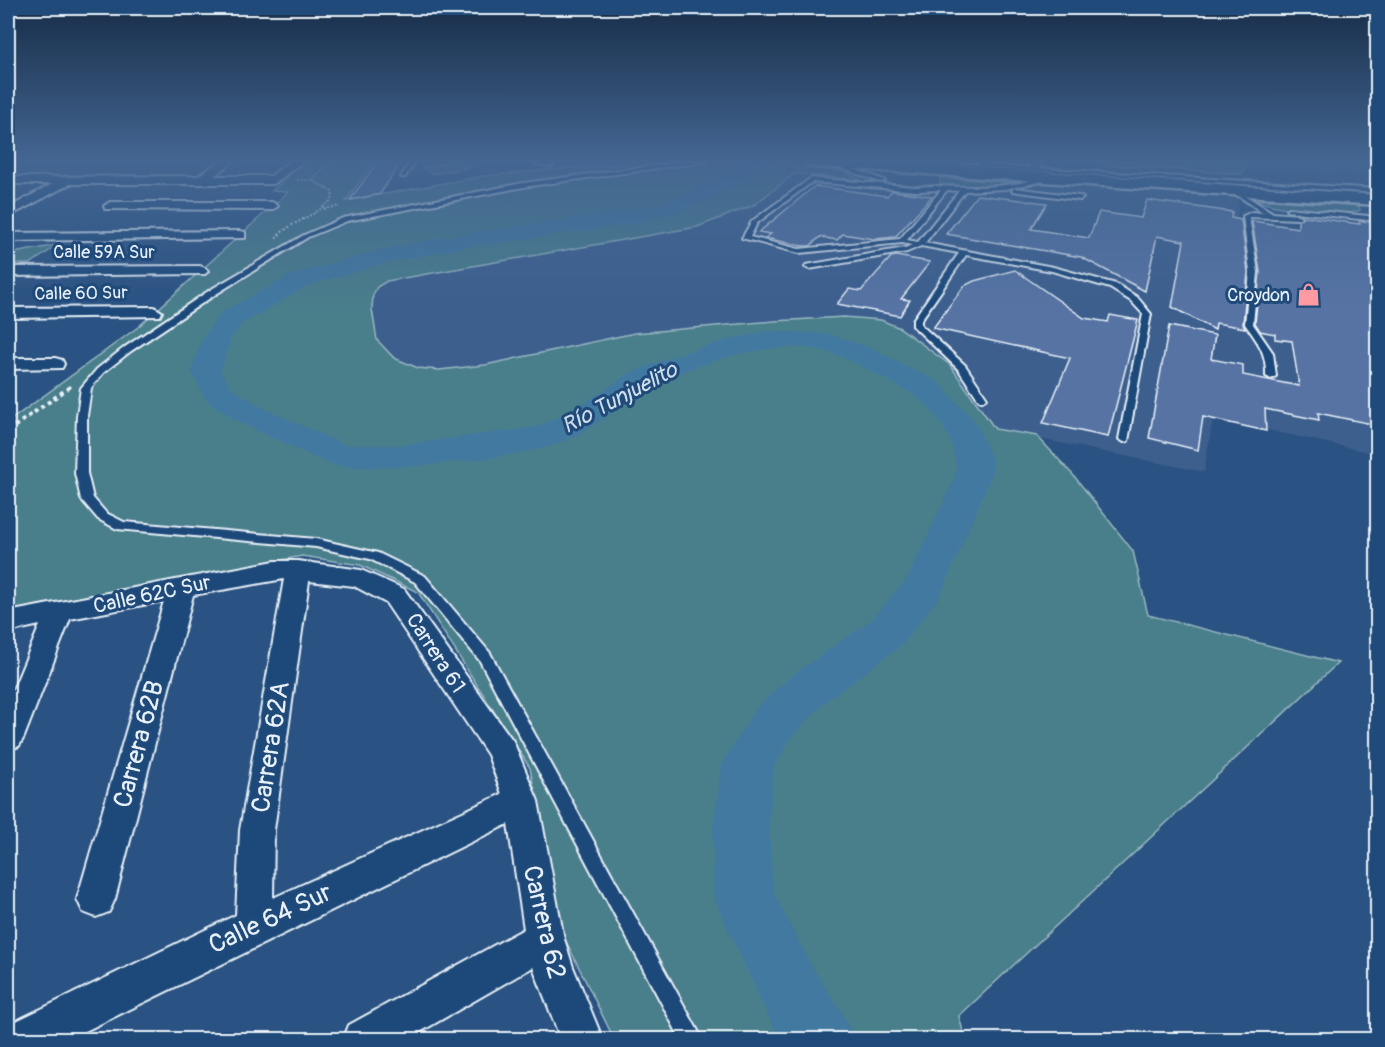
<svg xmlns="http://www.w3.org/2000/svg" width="1385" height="1047" font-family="Pangolin,sans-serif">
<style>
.built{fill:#3c5f8e}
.green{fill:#4a7e8b;stroke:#99b8c2;stroke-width:1.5}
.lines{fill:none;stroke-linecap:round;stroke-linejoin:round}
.river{fill:#4379a0;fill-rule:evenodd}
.building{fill:#5773a4;stroke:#e8f1f8;stroke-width:1.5}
.service-casing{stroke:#e8f1f8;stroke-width:4}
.minor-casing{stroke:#e8f1f8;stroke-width:4}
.trunk-casing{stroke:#e8f1f8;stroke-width:5}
.path-far2{stroke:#e8f1f8;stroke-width:2;stroke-dasharray:2 2;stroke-linecap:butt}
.path-far1{stroke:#e8f1f8;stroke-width:3;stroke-dasharray:3 3;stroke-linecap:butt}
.path{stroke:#e8f1f8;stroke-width:4;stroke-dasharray:4 4;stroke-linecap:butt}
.service{fill:#1f4a7a;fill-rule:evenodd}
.minor{fill:#1f4a7a;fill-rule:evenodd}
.trunk{fill:#1f4a7a;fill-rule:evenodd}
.labels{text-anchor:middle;stroke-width:6;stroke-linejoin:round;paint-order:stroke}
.far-street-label{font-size:18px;fill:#e8f1f8;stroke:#1f4a7a}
.far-poi-label{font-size:18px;fill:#e8f1f8;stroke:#1f4a7a;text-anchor:end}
.street-label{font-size:21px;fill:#e8f1f8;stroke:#1f4a7a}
.water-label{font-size:22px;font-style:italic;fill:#cfdfeb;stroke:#1f4a7a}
.near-street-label{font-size:26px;fill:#e8f1f8;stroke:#1f4a7a}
</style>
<rect width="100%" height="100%" fill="#2a5282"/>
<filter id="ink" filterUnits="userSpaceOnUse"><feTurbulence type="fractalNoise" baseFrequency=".0167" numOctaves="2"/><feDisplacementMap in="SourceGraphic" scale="12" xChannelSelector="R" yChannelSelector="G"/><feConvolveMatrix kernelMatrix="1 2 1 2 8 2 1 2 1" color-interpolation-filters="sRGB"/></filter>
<g filter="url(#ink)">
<path class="built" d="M1244,161H1377V176L1244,168Z
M795,173L861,180L882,185L971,192L1041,185L1238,198L1237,217L1377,238V454L1213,418L1204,472L995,430L950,365L890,322L881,320L844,317L775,321L635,333L485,365L439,370L418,368L394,358L377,340L372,309L373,294L377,287L387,281L754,205Z"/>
<path class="green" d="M305,161H374L346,201L483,176L649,161H751L844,172L861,180L795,173L754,205L697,227L387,281L377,287L373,295L372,309L377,340L394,358L418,368L439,370L485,365L635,333L775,321L844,317L881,320L900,328L950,365L995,429L1037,436L1074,476L1133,551L1148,615L1338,663L959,1016L965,1039H614L563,935L530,768L418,592L360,565L302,556L8,611V422L138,327L288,192L272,191Z
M456,161H463L471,167L432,174L422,167Z
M1096,161H1244L1246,164L1242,174L1097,164Z
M887,162L1377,192V195Z
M940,178L1019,183L978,187L940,186Z
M1254,199L1359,206L1360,210C1344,218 1271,208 1254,199Z
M58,245L30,264H8V254Z"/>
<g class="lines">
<path class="river" d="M744,161H765L743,182L682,211L632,224L461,248L389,262L309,285L242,324L231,338L221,371L231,388L263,408L345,445H401L537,427L580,406L632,372L677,355L731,339L768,331L829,334L871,348L938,382L976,423L993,462L991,477L940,596L902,645L825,702L792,736L774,766L769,825L773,892L814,970L844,1016L854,1040H781L768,1016L713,896V825L722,763L756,708L791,676L870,621L907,579L955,477C960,445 936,406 907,391C881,377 854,359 825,351C774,339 700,361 654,385C621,403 593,431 557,444C510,459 373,475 327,463L239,422L207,401L191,371L203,337L222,312L291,275L385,249L461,234L632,210L668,202L729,174Z"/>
</g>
<path class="building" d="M378,161H402L380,194L350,200Z
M815,186L887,196L892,191L932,196L895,237L874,239L843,234L837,240L820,237L810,246H802L765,238L771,234L759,232Z
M977,195L1047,203L1031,229L1089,238L1099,212L1141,218L1147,200L1232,212L1231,218L1241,220L1248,272L1243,324L1245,328L1216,323L1215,330L1172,307L1184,241L1157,236L1145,291L1081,257L946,234Z
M1303,216L1360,224L1359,221L1377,222V425L1318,413L1319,420L1265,409L1266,431L1203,417L1198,450L1149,438L1169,326L1215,335L1211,359L1243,365V375L1299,386L1292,341L1275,339V334L1260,331L1255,323L1260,272L1252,221L1298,228V221Z
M896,256L930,262L901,299L910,300L900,316L837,304L849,289L861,291L891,257Z
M1015,270L1084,318L1108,322L1110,315L1138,320L1108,437L1043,423L1070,358L933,328L964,286L974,281Z"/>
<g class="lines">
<defs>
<path id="service" d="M410,161H416L405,177H401Z
M527,161H540L554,165L551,167Z
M691,161H709L523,187L347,221L308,237L216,294L131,351L103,373L91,388L87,416V473L93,498L106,513L124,522L316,539L378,553L425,576L490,653L703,1040H681L480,661L415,582L370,559L316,547L117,529L98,519L81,499L75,473L77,416L81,388L97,369L125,347L210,290L304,235L343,218L523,183Z
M884,161H919L1378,189V193Z
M835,162L884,180L885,181L880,182L833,165Z
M1051,176L1053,179L1005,189L965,191L925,243L1053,267L1116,284L1137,297L1151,314L1128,441L1124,442L1119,439L1143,314L1131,301L1110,288L1052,271L966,255L921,320V325L965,365L987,398L982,401L979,400L958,369L913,326V320L959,253L921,246L907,252L809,269L805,267L806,265L905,248L912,245L902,243L799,253L742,238L752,221L811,178L916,187C934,185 953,187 972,187C999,187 1025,183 1051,176ZM812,182L916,191L941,190L900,239L799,249L750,237L757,223ZM947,190L959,191L918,242L907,240Z
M1014,188L1080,196L1083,198L1080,200L1012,191Z
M1231,189H1235L1273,213L1298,215L1301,217L1298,219L1249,217L1258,272L1253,324L1273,353L1276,376L1271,379L1266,376C1267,353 1258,342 1245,324L1250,272L1243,216L1252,212L1264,213L1231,191Z
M1289,208L1368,216L1371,218L1368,220L1287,211V209Z"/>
<path id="minor" d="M8,161H15L8,165Z
M220,161H234L214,176H271L290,161H303L274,184H70L8,217V208L52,184H8V177L198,176Z
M931,161H943V162L937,165Z
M978,161H990V164L984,167L980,166Z
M1028,161H1040L1041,167L1031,169Z
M110,202H272L278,206L272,210L105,209L104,206Z
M240,231L245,232V238L8,241V233Z
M200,266L205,268L208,271L205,274L8,276V267Z
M154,307L162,312L160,316L8,318V308Z
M55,358L62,360L64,364L62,368L8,369V358Z
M275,561H298L361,570L404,589L513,741L538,801L564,939L573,967L603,1040H561L533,967L406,1040H343L349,1025L524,929L508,824L67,1040H8V1025L236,915L240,830L284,579L193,595L115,899L109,912L96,917L83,912L77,899L164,601L70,619L24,737L19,746L8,750V702L40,625L8,632V612ZM309,581L354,586L386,603L488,755L502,794L273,898L274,830Z"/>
<path id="trunk" d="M803,161H884L1378,195V205L811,166Z"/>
</defs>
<use href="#service" class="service-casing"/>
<use href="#minor" class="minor-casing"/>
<use href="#trunk" class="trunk-casing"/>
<path class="path-far2" d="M779,161L793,163
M312,180L331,161
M324,209L340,206
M276,238C292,220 317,217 333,198L332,192L312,180H296"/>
<path class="path-far1" d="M69,388L71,386"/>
<path class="path" d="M8,431L71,386"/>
<use href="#service" class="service"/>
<use href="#minor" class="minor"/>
<use href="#trunk" class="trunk"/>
</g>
</g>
<linearGradient id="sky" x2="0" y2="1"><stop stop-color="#172d48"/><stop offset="0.52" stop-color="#446692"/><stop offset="1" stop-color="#446692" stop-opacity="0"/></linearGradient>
<rect width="1385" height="308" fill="url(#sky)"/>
<defs>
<symbol id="shop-bare" viewBox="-9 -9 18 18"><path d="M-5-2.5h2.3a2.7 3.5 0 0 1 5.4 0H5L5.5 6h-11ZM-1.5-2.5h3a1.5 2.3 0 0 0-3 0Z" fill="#ff9aa2" stroke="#1f4a7a" stroke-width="2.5" paint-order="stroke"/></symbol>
</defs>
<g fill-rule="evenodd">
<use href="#shop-bare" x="1292" y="278" width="33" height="33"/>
</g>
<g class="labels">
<g class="far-street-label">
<text x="104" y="258">Calle 59A Sur</text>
<text transform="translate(81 293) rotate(-1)" y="6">Calle 60 Sur</text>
</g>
<g class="far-poi-label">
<text x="1290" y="301">Croydon</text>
</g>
<g class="street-label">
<text transform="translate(152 594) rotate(-12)" y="7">Calle 62C Sur</text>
<text transform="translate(436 653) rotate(57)" y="7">Carrera 61</text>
</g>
<g class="water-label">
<text transform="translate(619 397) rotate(-28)" y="8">Río Tunjuelito</text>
</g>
<g class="near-street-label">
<text transform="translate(138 744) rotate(-75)" y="9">Carrera 62B</text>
<text transform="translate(270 747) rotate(-81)" y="9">Carrera 62A</text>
<text transform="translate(270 918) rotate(-25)" y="9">Calle 64 Sur</text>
<text transform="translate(545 922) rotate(77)" y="9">Carrera 62</text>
</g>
</g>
<rect width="1385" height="1047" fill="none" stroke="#1f4a7a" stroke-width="30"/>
<rect x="15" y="15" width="1355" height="1017" fill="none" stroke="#e8f1f8" stroke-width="2" filter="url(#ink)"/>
</svg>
